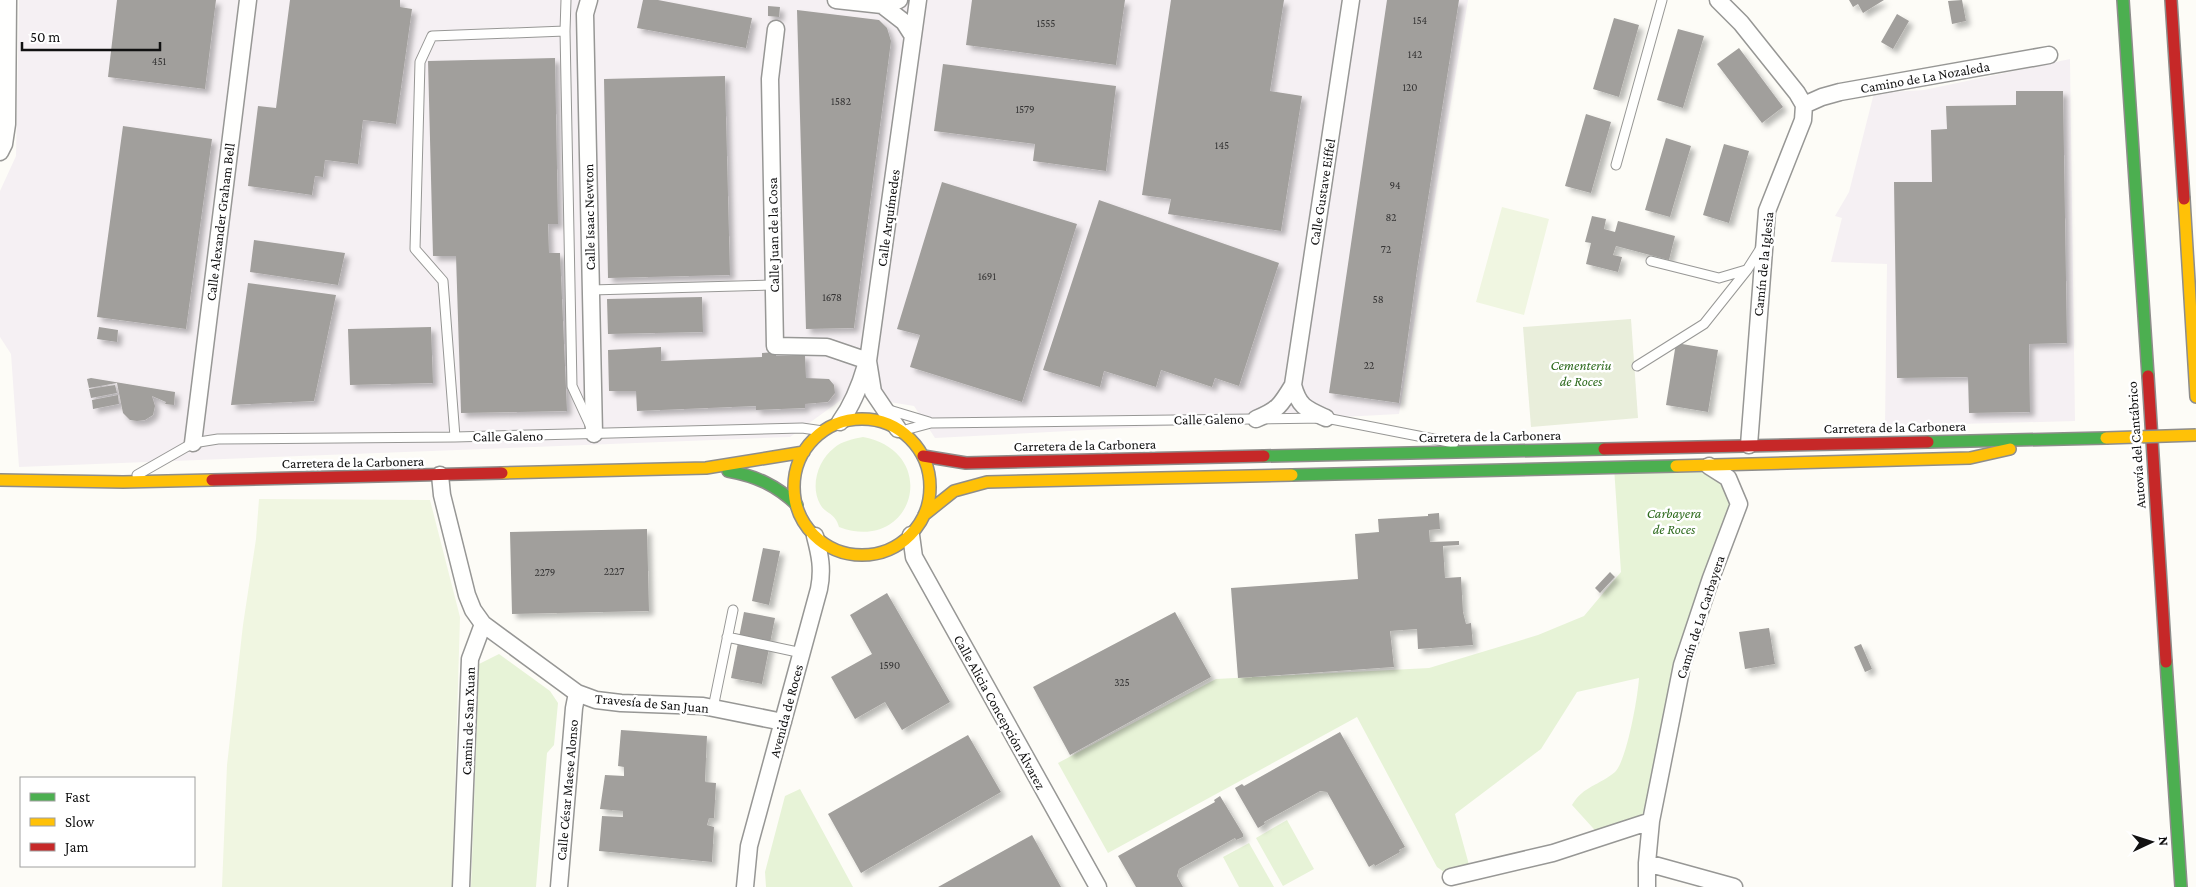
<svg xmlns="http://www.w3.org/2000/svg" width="2196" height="887" font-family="'Crimson Pro',serif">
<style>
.industrial{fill:#f5f0f3}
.green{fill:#e7f3d7}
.cemetery{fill:#e9eedb}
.pitch{fill:#f0f6e1}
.building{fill:#a19f9c;filter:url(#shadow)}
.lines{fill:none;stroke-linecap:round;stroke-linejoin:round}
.lane-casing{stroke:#979795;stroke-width:11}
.street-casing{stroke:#979795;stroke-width:19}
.fast-casing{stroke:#8e8d8b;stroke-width:14}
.slow-casing{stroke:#8e8d8b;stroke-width:14}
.jam-casing{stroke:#8e8d8b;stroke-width:14}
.lane{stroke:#fffffe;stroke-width:9}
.street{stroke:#fffffe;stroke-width:16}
.fast{stroke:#4caf50;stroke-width:11}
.slow{stroke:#ffc107;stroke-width:11}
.jam{stroke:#c62828;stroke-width:11}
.slow-bridge-casing{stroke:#8e8d8b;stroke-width:14;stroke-linecap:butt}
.slow-bridge{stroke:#ffc107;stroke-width:11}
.labels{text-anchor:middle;stroke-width:5;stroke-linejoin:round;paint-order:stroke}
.number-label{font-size:11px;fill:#353434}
.street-label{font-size:14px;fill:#111;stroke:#fff}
.park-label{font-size:14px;font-style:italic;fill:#2f6b1f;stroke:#fff}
</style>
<defs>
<filter id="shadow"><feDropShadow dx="4.5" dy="4.5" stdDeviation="2.5" flood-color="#0004"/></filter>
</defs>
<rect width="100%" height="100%" fill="#fdfcf7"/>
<path class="industrial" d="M19,0H1468L1399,414L935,438L914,406L865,398L841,400L790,437L19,467L11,354L0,337V191L16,156Z
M2070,59L2075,421L1885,426L1887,264L1831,262L1842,218L1835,216L1849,192L1874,93L1924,90Z"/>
<path class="green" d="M863,437C942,452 914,555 839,527C835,512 825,514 820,504C810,486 818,460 834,448C842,441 853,439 863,437Z
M1707,465L1736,492L1711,578L1651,821L1602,838L1572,805C1583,786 1600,785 1615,772C1627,760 1638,696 1639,678L1577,692L1541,749L1455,814L1471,872L1451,877L1437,867L1357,717L1108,853L1058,763L1216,679L1429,668L1538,635L1584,616L1621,572L1614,467Z
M499,654L550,691L558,703L554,745L547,753L536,887H471L479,664Z
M800,789L853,887H766L765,872L785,796Z
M1287,820L1314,869L1283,886L1256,838Z
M1249,843L1274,887H1239L1223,857Z"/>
<path class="cemetery" d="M1631,319L1638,418L1531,427L1523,327Z"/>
<path class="pitch" d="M1502,207L1549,219L1524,315L1476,302Z
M259,499L430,500L460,617L452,887H222L227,765L243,625L256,539Z"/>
<path class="building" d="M117,0H216L205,89L108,77Z
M290,0H400V7L412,9L396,124L363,120L358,164L325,160L323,177L315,176L312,195L248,186L258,106L276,108Z
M643,0H658L752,18L746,48L637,28Z
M972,0H1125L1116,65L966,45Z
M1171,0H1284L1270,91L1302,96L1281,231L1168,214L1171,199L1142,195Z
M1387,0H1459L1417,270L1399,403L1329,393Z
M1849,0H1884L1863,13L1858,4L1853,7Z
M1962,0L1966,21L1952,24L1948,1Z
M768,6L780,7L779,17L768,16Z
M797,10L879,20L887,28L891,41L854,328L806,329Z
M1897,14L1909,21L1893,49L1881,42Z
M1614,18L1639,25L1619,97L1593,89Z
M1678,29L1704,36L1683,108L1657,100Z
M1739,48L1783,107L1762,123L1717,64Z
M555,58L558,224H548L549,253H560L567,411L461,413L456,256H433L428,61Z
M943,64L1116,86L1106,171L1033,161L1035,144L934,131Z
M725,76L730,275L608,278L604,79Z
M2016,91H2063L2067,343L2029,344L2030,412L1969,413L1968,377L1897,378L1894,182H1932L1931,130L1947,129L1946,106L2016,105Z
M1586,114L1611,122L1591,193L1565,186Z
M123,126L212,139L186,329L97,317Z
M1666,138L1691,146L1670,217L1645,210Z
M1724,144L1749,151L1729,223L1703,215Z
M942,182L1077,224L1022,402L910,367L920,335L897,329Z
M1099,200L1279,263L1239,386L1215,378L1212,387L1161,370L1156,387L1104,371L1100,387L1043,370Z
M1592,216L1606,219L1604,229L1615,232L1618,221L1675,236L1669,260L1616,246L1613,255L1622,257L1618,272L1586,264L1591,243L1585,242Z
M254,240L345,253L338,285L250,272Z
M248,283L336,295L314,401L231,405Z
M702,297L703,332L608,334L607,299Z
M99,327L118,330L117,342L97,339Z
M431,327L433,383L350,385L348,329Z
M1676,343L1718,350L1708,412L1666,405Z
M661,347V361L762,357V353L776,352V356L805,355L806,378L829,379L834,385L835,393L828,402L805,404V408L756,410V406L637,411L636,391H609L608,350Z
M91,378L175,392L174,405L165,404L166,402L152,396L155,406L153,415L145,420L137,421L130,420L123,413L117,383L89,388L87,379Z
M115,385L117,393L91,398L89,389Z
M118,395L119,404L93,409L92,400Z
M1439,513L1440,529L1429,530L1430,542L1459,541V545L1443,546L1445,578L1461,577L1463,612L1466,624L1471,623L1473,645L1418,649L1417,629L1390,631L1394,667L1238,678L1231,588L1358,579L1355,534L1379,532L1378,519L1428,516V514Z
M647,529L649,611L512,614L510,532Z
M763,548L780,551L769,605L752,601Z
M1610,572L1615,577L1600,593L1595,588Z
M887,593L950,702L902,730L885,702L855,719L831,677L872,654L850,615Z
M744,612L775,618L762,684L731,678Z
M1175,612L1211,677L1070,755L1033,687Z
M1769,628L1775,664L1745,669L1739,632Z
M1861,644L1872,669L1865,672L1854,647Z
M621,730L707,736L705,782L716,783L714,818H709L707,825L714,827L712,862L599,851L602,816L623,817V811L600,809L605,775L624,776V767L618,766Z
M1340,732L1405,847L1399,850L1400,852L1375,866L1374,864L1369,867L1327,792L1320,791L1264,822L1265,824L1258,828L1236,790L1235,788L1242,784L1244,786Z
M968,735L1001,792L861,873L828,814Z
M1220,796L1243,834V837L1236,840L1235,838L1179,869L1177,876L1183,887H1136L1118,856L1215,802L1214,800Z
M1032,835L1061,887H938Z"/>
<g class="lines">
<defs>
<path id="lane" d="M565,31L566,0
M1616,165L1662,0
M1651,261L1719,278L1746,270
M591,290L773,285
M1637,366L1704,324L1747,270L1761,248
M886,409L929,422
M901,431L931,423L1326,418L1454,443
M455,437L443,281L415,249L420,62L432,36L565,31L572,386L590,425
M137,475L193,443L218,439L455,437L802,428L823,431
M727,637L802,653
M713,708L733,610"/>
<path id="street" d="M589,0L585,14L594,434
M836,0L882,5L899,0
M1718,0L1741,23L1797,93L1804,105L1803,120L1767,211L1749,445
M882,5L904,22L913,36
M776,29L770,79L775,346L827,347L868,361
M1804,105L1822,97L1840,92L2049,55
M0,152L4,144L7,124L8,0
M1293,385C1299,407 1306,409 1326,418
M1256,419C1278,410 1281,405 1293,385L1351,0
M840,422C853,404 860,386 866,365
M898,429L873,392L868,361L918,0
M193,443L248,0
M440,475L442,495L467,595L473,610L483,624L577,693L596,700L621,703L703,706L783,722
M911,535L914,557L1098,887
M1647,863L1734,887
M1451,877L1553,853L1651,821
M461,887L470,659L483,624
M559,887L574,708L577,693
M745,887L749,846L819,589C823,569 820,555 815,536
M1647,887V863L1651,821L1682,665L1711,578L1739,504L1728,478L1709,466"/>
<path id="fast" d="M2123,0L2148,376
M1928,442L2106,438
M1264,456L1604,449
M728,471C756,476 776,485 797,505
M1292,475L1676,466
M2166,662L2181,887"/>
<path id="slow" d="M2184,199L2196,397
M794 487a68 68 0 1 1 136 0a68 68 0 1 1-136 0Z
M1676,466L1970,458L2010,449
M502,473L706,468L804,452
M0,480L123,482L212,480
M924,515L954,491L987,482L1292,475"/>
<path id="jam" d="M2171,0L2184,199
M2148,376L2166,662
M1604,449L1928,442
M923,456L966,463L1264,456
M212,480L502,473"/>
</defs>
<use href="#lane" class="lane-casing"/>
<use href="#street" class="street-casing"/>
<use href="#fast" class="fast-casing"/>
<use href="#slow" class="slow-casing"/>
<use href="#jam" class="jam-casing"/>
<use href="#lane" class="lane"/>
<use href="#street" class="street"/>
<use href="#fast" class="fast"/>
<use href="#slow" class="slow"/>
<use href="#jam" class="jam"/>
<defs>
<path id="slow-bridge" d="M2106,438L2196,435"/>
</defs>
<use href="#slow-bridge" class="slow-bridge-casing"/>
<use href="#slow-bridge" class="slow-bridge"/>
</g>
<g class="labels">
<g class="number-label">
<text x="1420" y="24">154</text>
<text x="1046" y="27">1555</text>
<text x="1415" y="58">142</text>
<text x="159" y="65">451</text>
<text x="1410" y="91">120</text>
<text x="841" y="105">1582</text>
<text x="1025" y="113">1579</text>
<text x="1222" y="149">145</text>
<text x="1395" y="189">94</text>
<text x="1391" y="221">82</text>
<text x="1386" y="253">72</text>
<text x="987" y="280">1691</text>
<text x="832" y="301">1678</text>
<text x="1378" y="303">58</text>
<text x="1369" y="369">22</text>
<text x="614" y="575">2227</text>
<text x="545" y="576">2279</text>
<text x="890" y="669">1590</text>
<text x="1122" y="686">325</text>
</g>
<g class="street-label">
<text transform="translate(1925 77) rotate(-10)" y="5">Camino de La Nozaleda</text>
<text transform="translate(1322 192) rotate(-81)" y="5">Calle Gustave Eiffel</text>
<text transform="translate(589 217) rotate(-91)" y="5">Calle Isaac Newton</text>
<text transform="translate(888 218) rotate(-82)" y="5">Calle Arquímedes</text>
<text transform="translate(220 222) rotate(-83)" y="5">Calle Alexander Graham Bell</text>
<text transform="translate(773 235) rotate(-91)" y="5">Calle Juan de la Cosa</text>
<text transform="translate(1763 264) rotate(-84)" y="5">Camín de la Iglesia</text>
<text transform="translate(1209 419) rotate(-1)" y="5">Calle Galeno</text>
<text transform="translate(1895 427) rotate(-1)" y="5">Carretera de la Carbonera</text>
<text transform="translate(508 436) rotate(-1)" y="5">Calle Galeno</text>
<text transform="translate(1490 436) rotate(-1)" y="5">Carretera de la Carbonera</text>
<text transform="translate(1085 445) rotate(-1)" y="5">Carretera de la Carbonera</text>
<text transform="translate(2136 445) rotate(-94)" y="5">Autovía del Cantábrico</text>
<text transform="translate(353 462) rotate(-1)" y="5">Carretera de la Carbonera</text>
<text transform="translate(1700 617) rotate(-72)" y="5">Camín de La Carbayera</text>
<text transform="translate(652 703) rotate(5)" y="5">Travesía de San Juan</text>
<text transform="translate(786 711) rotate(-75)" y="5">Avenida de Roces</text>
<text transform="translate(1000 712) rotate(61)" y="5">Calle Alicia Concepción Álvarez</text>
<text transform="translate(468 721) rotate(-88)" y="5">Camin de San Xuan</text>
<text transform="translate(567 790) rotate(-85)" y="5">Calle César Maese Alonso</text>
</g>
<g class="park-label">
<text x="1581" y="370">Cementeriu<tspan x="1581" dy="16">de Roces</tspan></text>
<text x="1674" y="518">Carbayera<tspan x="1674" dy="16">de Roces</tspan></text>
</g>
</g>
<rect x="20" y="777" width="175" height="90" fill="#ffffff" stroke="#a0a0a0"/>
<rect x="30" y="793" width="25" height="8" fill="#4caf50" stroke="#a0a0a0"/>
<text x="65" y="802" font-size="15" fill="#111111">Fast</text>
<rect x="30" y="818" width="25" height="8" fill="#ffc107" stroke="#a0a0a0"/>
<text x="65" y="827" font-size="15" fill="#111111">Slow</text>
<rect x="30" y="843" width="25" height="8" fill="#c62828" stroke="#a0a0a0"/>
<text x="65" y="852" font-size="15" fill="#111111">Jam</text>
<g transform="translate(2151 842) rotate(86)" stroke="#ffffff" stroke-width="4" paint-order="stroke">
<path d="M0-4L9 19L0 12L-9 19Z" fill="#111111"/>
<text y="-8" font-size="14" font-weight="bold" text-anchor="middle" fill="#111111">N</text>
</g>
<path d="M22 42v8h138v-8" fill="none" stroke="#111111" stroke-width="2.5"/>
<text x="30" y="42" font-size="15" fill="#111111" stroke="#ffffff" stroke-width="4" paint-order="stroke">50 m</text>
</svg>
